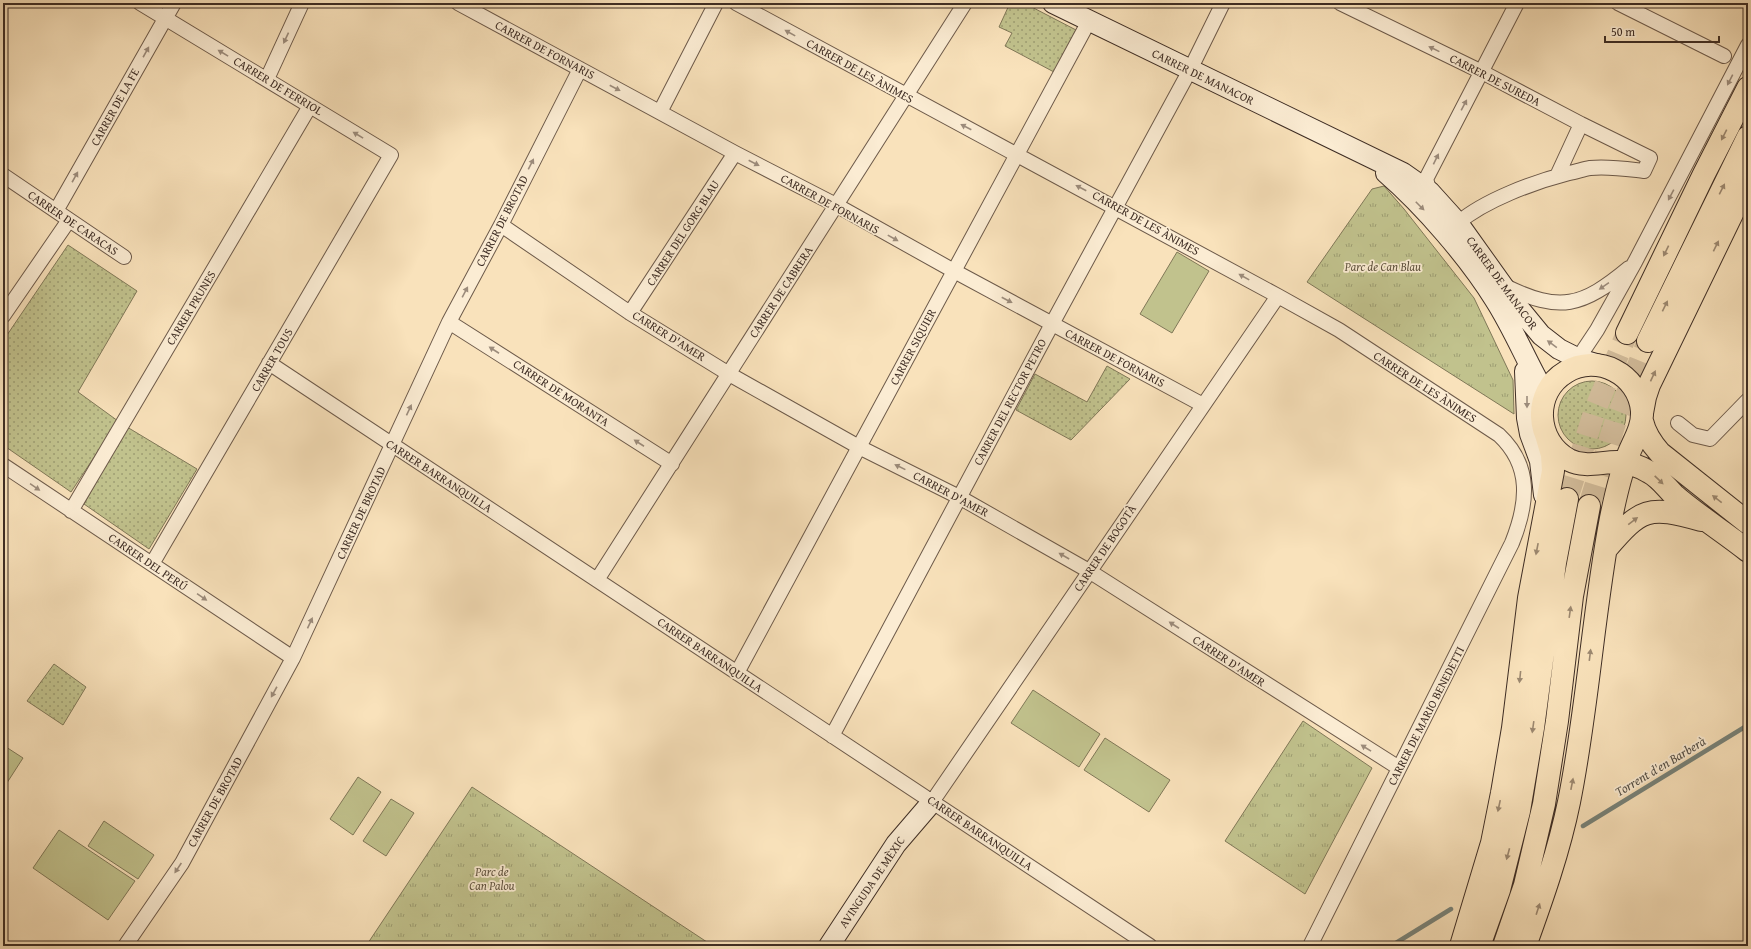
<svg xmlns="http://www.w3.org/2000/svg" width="1751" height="949" font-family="'Gentium Book Plus',serif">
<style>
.grass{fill:url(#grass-dots);stroke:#807858}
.park{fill:url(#park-tufts);stroke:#807858}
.pitch{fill:#c1c28d;stroke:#807858}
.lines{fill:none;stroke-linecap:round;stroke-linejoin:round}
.stream{stroke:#78837a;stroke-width:4.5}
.highway-tunnel{stroke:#d4be9d;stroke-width:22;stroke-dasharray:22 11;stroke-linecap:butt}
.street-casing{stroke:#6d5a4a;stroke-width:16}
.secondary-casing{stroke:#3e2d24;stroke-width:22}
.primary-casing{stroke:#3e2d24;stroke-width:24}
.highway-casing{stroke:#3e2d24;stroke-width:24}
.street{stroke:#fbecd3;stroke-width:14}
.secondary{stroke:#fbecd3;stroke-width:20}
.primary{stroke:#f9e2bb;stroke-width:22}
.highway{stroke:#f9e2bb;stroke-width:22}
.oneway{fill:#9c8c7c}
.oneway2{fill:#9c8870}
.labels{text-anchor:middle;stroke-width:3.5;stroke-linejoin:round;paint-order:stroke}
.street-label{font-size:12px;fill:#3e2d24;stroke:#fbecd3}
.park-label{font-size:12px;font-style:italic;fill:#5f523e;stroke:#fbecd3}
.water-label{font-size:13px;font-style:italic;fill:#565148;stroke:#fbecd3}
</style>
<defs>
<pattern id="grass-dots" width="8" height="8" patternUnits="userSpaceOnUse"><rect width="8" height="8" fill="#c1c28d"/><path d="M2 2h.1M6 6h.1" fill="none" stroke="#9e9e73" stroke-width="1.8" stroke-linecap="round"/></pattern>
<pattern id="park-tufts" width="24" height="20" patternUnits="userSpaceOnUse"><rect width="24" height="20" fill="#c1c28d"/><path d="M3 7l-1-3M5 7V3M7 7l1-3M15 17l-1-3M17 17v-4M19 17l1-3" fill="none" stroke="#9e9e73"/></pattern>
</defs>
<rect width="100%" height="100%" fill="#f9e2bb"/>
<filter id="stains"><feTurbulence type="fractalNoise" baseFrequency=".005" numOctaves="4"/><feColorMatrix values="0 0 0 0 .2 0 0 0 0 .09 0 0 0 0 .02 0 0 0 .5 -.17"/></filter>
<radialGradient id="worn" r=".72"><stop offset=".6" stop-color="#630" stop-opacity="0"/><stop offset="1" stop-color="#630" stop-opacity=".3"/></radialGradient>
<path class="grass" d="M1010,3H1024L1076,30L1054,72L1005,46L1012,33L999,27Z
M68,245L137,291L78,392L118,421L71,492L3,445V341Z
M1107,366L1130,379L1071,440L1016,410L1035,374L1087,402Z
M1558 415a34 34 0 1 1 68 0a34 34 0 1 1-68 0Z
M127,427L197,469L149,549L84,504Z
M54,664L86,687L63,725L27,701Z"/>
<path class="park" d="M1384,186L1404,209L1474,298L1513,380L1514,414L1307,282L1372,189Z
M1303,721L1372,768L1305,894L1225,841Z
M472,787L713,946H366Z"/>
<path class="pitch" d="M1177,252L1209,271L1172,333L1140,314Z
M1033,690L1100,734L1079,767L1011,723Z
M1105,738L1170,780L1149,812L1084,770Z
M3,745L23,758L3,789Z
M358,777L381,792L353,835L330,819Z
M391,799L414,813L386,856L363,841Z
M104,821L154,855L138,879L88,846Z
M59,830L135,881L108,920L33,868Z"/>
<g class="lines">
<path class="stream" d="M1583,826L1748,725
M1391,946L1451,909"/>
<path class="highway-tunnel" d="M1567,499L1595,410L1627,333
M1589,506L1616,420L1648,341"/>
<defs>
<path id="street" d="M140,3L391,155L152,564
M458,3L735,153L836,205L954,271L1203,405
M736,3L1278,296L1339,330L1499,435C1532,466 1528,503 1512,543L1310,946
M1340,3L1482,72L1581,124L1650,158L1644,171C1627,169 1608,166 1590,168C1583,169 1576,172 1569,173C1534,182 1485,200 1458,223
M1618,3L1724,56
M267,79L302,3
M660,112L716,3
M3,175L124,257
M1557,176L1581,124
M1430,192L1426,179L1517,3
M56,211L174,3
M501,225L630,313L729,374L859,447L959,497L1089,571L1399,768
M1505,286C1560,313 1582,307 1629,268
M630,313L735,153
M3,316L69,220
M449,322L672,464
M269,363L1150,946
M1573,366L1597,330L1635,262L1748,45
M1678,423L1693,435L1710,439L1748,400
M3,465L293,658
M71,511L310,106
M597,580L965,3
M737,673L1089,21
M832,736L1052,324L1190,70L1223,3
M932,802L1278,296
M125,946L182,863L293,658L449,322L501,225L580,69"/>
<path id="secondary" d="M1053,3L1403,173L1430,192L1458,223L1518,307L1541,335L1559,349L1579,359L1600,365
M1386,173C1424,206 1469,258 1495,300C1511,325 1523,353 1537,379L1540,388L1542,407
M1525,371L1527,418L1530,434L1540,461L1544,495
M829,946L896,844L932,802"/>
<path id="primary" d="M1642,413L1645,397L1649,385L1748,181"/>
<path id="highway" d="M1627,333L1704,174L1748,88
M1648,341L1748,137
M1642,421C1645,434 1651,443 1660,453L1748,523
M1606,549C1641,508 1648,505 1701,520
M1461,946L1492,843L1502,793L1513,728L1529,598L1553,471L1552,455L1547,438
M1479,946L1499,890L1519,811L1533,728L1555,563L1567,499
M1504,946L1525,885L1544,804L1557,721L1572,596L1589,506
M1525,946C1542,899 1559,851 1569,802C1588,708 1593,612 1611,518C1615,499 1619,479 1626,461C1631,444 1643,430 1642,411C1639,374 1597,353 1566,372C1532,392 1535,442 1569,460C1585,468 1600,462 1617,462C1628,463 1640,466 1649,472C1659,477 1666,487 1674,495C1697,515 1724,532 1748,551"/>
</defs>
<use href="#street" class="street-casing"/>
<use href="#secondary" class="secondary-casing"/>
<use href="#primary" class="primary-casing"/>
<use href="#highway" class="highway-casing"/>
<use href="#street" class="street"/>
<use href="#secondary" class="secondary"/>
<use href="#primary" class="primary"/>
<use href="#highway" class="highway"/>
</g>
<defs><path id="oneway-solid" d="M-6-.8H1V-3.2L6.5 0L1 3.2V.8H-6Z"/></defs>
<g class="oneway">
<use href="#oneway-solid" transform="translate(790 33) rotate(-151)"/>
<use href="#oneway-solid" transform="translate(286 38) rotate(115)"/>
<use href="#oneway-solid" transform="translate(1434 49) rotate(-154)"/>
<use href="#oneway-solid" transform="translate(146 52) rotate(-61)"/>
<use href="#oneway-solid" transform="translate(223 53) rotate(-149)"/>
<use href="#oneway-solid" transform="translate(1730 80) rotate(117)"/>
<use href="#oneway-solid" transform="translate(615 88) rotate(28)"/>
<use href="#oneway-solid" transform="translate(1464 105) rotate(-62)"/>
<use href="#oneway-solid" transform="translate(966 127) rotate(-153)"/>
<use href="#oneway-solid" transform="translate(358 135) rotate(-149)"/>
<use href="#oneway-solid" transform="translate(1436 159) rotate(-64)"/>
<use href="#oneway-solid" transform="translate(754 163) rotate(27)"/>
<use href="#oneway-solid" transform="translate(531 164) rotate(-63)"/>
<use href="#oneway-solid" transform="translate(75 177) rotate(-61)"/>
<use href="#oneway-solid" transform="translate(1081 188) rotate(-152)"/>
<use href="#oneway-solid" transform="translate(1671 195) rotate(118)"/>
<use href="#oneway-solid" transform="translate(1420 206) rotate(45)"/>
<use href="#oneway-solid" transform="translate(893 238) rotate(29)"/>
<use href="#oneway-solid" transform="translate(1244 277) rotate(-151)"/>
<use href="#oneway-solid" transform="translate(1604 286) rotate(145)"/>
<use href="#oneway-solid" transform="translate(465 292) rotate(-62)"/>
<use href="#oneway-solid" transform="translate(1007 300) rotate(28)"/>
<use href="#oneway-solid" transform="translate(1552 344) rotate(-144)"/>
<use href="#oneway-solid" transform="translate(494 350) rotate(-147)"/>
<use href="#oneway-solid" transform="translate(1527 402) rotate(90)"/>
<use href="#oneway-solid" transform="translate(409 410) rotate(-65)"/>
<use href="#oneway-solid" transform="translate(639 443) rotate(-147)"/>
<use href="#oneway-solid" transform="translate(900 467) rotate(-154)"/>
<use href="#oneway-solid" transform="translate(35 487) rotate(34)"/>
<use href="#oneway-solid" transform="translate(1064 556) rotate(-150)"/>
<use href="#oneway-solid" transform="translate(202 597) rotate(34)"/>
<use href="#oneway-solid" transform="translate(310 623) rotate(-65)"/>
<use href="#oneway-solid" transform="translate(1174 625) rotate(-147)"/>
<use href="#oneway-solid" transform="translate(274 692) rotate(119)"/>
<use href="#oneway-solid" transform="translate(1366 748) rotate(-148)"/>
<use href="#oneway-solid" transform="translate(178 868) rotate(124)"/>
</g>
<g class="oneway2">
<use href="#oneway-solid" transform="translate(1724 135) rotate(117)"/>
<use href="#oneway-solid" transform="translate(1722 189) rotate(-63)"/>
<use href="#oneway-solid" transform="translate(1716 246) rotate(-64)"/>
<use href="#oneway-solid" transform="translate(1666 251) rotate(116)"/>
<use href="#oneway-solid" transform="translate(1665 306) rotate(-64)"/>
<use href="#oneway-solid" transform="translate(1653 376) rotate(-65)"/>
<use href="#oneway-solid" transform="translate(1659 480) rotate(44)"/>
<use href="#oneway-solid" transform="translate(1717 499) rotate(-142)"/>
<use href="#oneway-solid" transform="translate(1633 521) rotate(-37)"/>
<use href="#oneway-solid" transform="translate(1537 549) rotate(101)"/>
<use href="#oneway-solid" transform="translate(1570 612) rotate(-82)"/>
<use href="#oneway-solid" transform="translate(1590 655) rotate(-83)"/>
<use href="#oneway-solid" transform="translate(1520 677) rotate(96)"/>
<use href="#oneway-solid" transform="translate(1533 727) rotate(98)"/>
<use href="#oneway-solid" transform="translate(1572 784) rotate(-79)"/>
<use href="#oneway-solid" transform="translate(1499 806) rotate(102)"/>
<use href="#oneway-solid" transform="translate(1508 854) rotate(105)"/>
<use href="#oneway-solid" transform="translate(1538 909) rotate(-72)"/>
</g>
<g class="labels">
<g class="street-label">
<text transform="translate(545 50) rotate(28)" y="4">CARRER DE FORNARIS</text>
<text transform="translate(860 71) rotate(29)" y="4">CARRER DE LES ÀNIMES</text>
<text transform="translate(1203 77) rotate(26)" y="4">CARRER DE MANACOR</text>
<text transform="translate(1495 80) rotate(27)" y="4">CARRER DE SUREDA</text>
<text transform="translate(278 86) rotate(31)" y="4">CARRER DE FERRIOL</text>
<text transform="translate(115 107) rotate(-61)" y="4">CARRER DE LA FE</text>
<text transform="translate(830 204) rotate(29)" y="4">CARRER DE FORNARIS</text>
<text transform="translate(502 221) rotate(-63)" y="4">CARRER DE BROTAD</text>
<text transform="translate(73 223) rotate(34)" y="4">CARRER DE CARACAS</text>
<text transform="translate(1146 223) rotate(29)" y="4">CARRER DE LES ÀNIMES</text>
<text transform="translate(683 233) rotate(-57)" y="4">CARRER DEL GORG BLAU</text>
<text transform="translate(1502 283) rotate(54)" y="4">CARRER DE MANACOR</text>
<text transform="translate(781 292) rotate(-57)" y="4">CARRER DE CABRERA</text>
<text transform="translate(191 308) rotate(-59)" y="4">CARRER PRUNES</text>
<text transform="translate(669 336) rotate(32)" y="4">CARRER D'AMER</text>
<text transform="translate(913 347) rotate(-62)" y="4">CARRER SIQUIER</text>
<text transform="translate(1115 358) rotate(28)" y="4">CARRER DE FORNARIS</text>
<text transform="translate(272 360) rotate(-60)" y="4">CARRER TOUS</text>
<text transform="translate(1425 387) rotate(33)" y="4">CARRER DE LES ÀNIMES</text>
<text transform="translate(561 393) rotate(33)" y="4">CARRER DE MORANTA</text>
<text transform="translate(1010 402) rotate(-62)" y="4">CARRER DEL RECTOR PETRO</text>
<text transform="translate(439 476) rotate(33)" y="4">CARRER BARRANQUILLA</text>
<text transform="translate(951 494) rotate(28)" y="4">CARRER D'AMER</text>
<text transform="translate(361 513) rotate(-65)" y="4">CARRER DE BROTAD</text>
<text transform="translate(1105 548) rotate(-56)" y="4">CARRER DE BOGOTÀ</text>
<text transform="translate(148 562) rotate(34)" y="4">CARRER DEL PERÚ</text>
<text transform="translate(710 655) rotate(34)" y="4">CARRER BARRANQUILLA</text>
<text transform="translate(1229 661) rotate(33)" y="4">CARRER D'AMER</text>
<text transform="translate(1426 716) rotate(-63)" y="4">CARRER DE MARIO BENEDETTI</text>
<text transform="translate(215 802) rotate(-61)" y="4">CARRER DE BROTAD</text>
<text transform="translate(980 833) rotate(34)" y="4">CARRER BARRANQUILLA</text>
<text transform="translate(872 882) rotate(-56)" y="4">AVINGUDA DE MÈXIC</text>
</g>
<g class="park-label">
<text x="1383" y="271">Parc de Can Blau</text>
<text x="492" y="876">Parc de<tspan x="492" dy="14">Can Palou</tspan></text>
</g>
<g class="water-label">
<text transform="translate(1660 766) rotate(-31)" y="5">Torrent d'en Barberà</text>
</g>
</g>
<rect width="1751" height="949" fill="none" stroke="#f9e2bb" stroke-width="16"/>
<rect x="4" y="4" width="1743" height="941" fill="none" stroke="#3e2d24" stroke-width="2"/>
<rect x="8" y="8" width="1735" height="933" fill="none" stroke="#3e2d24"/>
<path d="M1605 36v6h114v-6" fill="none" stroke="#3e2d24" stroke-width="2"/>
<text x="1611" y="36" font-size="12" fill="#3e2d24" stroke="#fbecd3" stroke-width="3" paint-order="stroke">50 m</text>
<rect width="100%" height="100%" filter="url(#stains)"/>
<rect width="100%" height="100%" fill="url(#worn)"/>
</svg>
